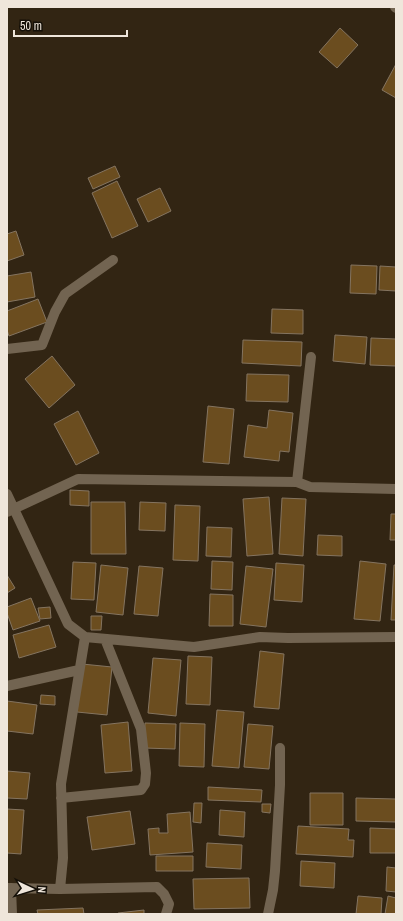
<svg xmlns="http://www.w3.org/2000/svg" width="403" height="921" font-family="'Archivo Narrow',sans-serif">
<style>
.building{fill:#6b4d1f;stroke:#847460}
.lines{fill:none;stroke-linecap:round;stroke-linejoin:round}
.minor{stroke:#726451;stroke-width:10}
</style>
<rect width="100%" height="100%" fill="#322513"/>
<path class="building" d="M340,28L358,45L337,68L319,52Z
M396,64V98L382,90Z
M115,166L120,177L93,189L88,178Z
M117,181L138,226L112,238L92,193Z
M160,188L171,211L148,222L137,199Z
M16,231L24,255L7,261V234Z
M351,265L377,266L376,294L350,293Z
M380,266L396,267V291L379,290Z
M31,272L35,297L7,302V276Z
M38,299L47,322L9,336L7,330V311Z
M272,309L303,310V334L271,333Z
M335,335L367,337L365,364L333,361Z
M371,338L396,339V366L370,365Z
M243,340L302,342L301,366L242,363Z
M52,356L75,385L49,408L25,379Z
M247,374L289,375L288,402L246,401Z
M208,406L234,409L229,464L203,462Z
M269,410L293,413L289,452L280,451L279,461L244,457L248,425L267,428Z
M78,411L99,453L76,465L54,424Z
M70,490L89,491V506L70,505Z
M269,497L273,554L247,556L243,499Z
M282,498L306,499L303,556L279,554Z
M91,502H125L126,554H91Z
M140,502L166,503L165,531L139,530Z
M175,505L200,506L198,561L173,560Z
M391,514H396V540H390Z
M207,527L232,528L231,557L206,556Z
M318,535L342,536V556L317,555Z
M212,561L233,562L232,590L211,589Z
M360,561L386,564L380,621L354,619Z
M73,562L96,563L94,600L71,599Z
M276,563L304,565L302,602L274,600Z
M101,565L128,568L123,615L96,612Z
M394,565H396V620H391Z
M139,566L163,568L158,616L134,614Z
M246,566L273,569L266,627L240,624Z
M7,575L15,588L7,593Z
M210,594L233,595V626H209Z
M31,598L40,621L13,630L7,613V607Z
M50,607L51,618L40,619L38,608Z
M91,616H102L101,630H91Z
M49,625L56,647L19,658L13,635Z
M260,651L284,654L279,709L254,707Z
M188,656L212,657L210,705L186,704Z
M153,658L181,660L176,716L148,713Z
M82,664L112,667L107,715L77,712Z
M41,695L55,696V705L40,704Z
M7,701L37,705L33,734L7,731Z
M217,710L244,712L239,768L212,766Z
M128,722L132,771L105,773L101,725Z
M145,723L176,724L175,749L144,748Z
M180,723L205,724L204,767L179,766Z
M248,724L273,726L269,769L244,767Z
M7,771L30,773L27,799L7,798Z
M208,787L262,790L261,802L208,800Z
M310,793H343V825H310Z
M356,798L396,799V822L356,821Z
M194,803H202L201,823L193,822Z
M262,804H271L270,813L262,812Z
M7,809L24,810L21,854L7,853Z
M220,810L245,812L244,837L219,835Z
M130,811L135,844L92,850L87,817Z
M190,812L193,852L150,855L148,829L159,828V833H168L167,814Z
M298,826L349,829L348,840H354L353,857L296,854Z
M370,828L396,829V853H370Z
M207,843L242,845L241,869L206,867Z
M156,856H193V871H156Z
M301,861L335,863L334,888L300,886Z
M387,867L396,868V892L386,891Z
M249,878L250,908L194,909L193,879Z
M358,896L382,898L381,914H356Z
M388,896L396,898V914H385Z
M83,908L84,914H38L37,910Z
M144,910V914H118V913Z"/>
<g class="lines">
<path class="minor" d="M395,7L396,8
M7,349L42,345L55,312L65,294L113,260
M297,482L311,357
M7,494L68,624L85,637L61,784L63,858L60,889
M7,512L78,479L297,482L310,487L396,489
M85,637L194,647L260,637L288,638L396,637
M7,686L79,670
M61,798L141,790L145,784L146,773L141,729L105,639
M7,888L60,889L157,887L164,894L169,904L166,914
M11,888L12,914
M268,914L273,890L275,871L280,785V748"/>
</g>
<rect width="403" height="921" fill="none" stroke="#efe6db" stroke-width="16"/>
<g transform="translate(32 889) rotate(94)" stroke="#151008" stroke-width="3" paint-order="stroke">
<path d="M0-3L7 15L0 10L-7 15Z" fill="#efe6db"/>
<text y="-6" font-size="11" font-weight="bold" text-anchor="middle" fill="#efe6db">N</text>
</g>
<path d="M14 30v6h113v-6" fill="none" stroke="#efe6db" stroke-width="2"/>
<text x="20" y="30" font-size="12" fill="#efe6db" stroke="#151008" stroke-width="3" paint-order="stroke">50 m</text>
</svg>
